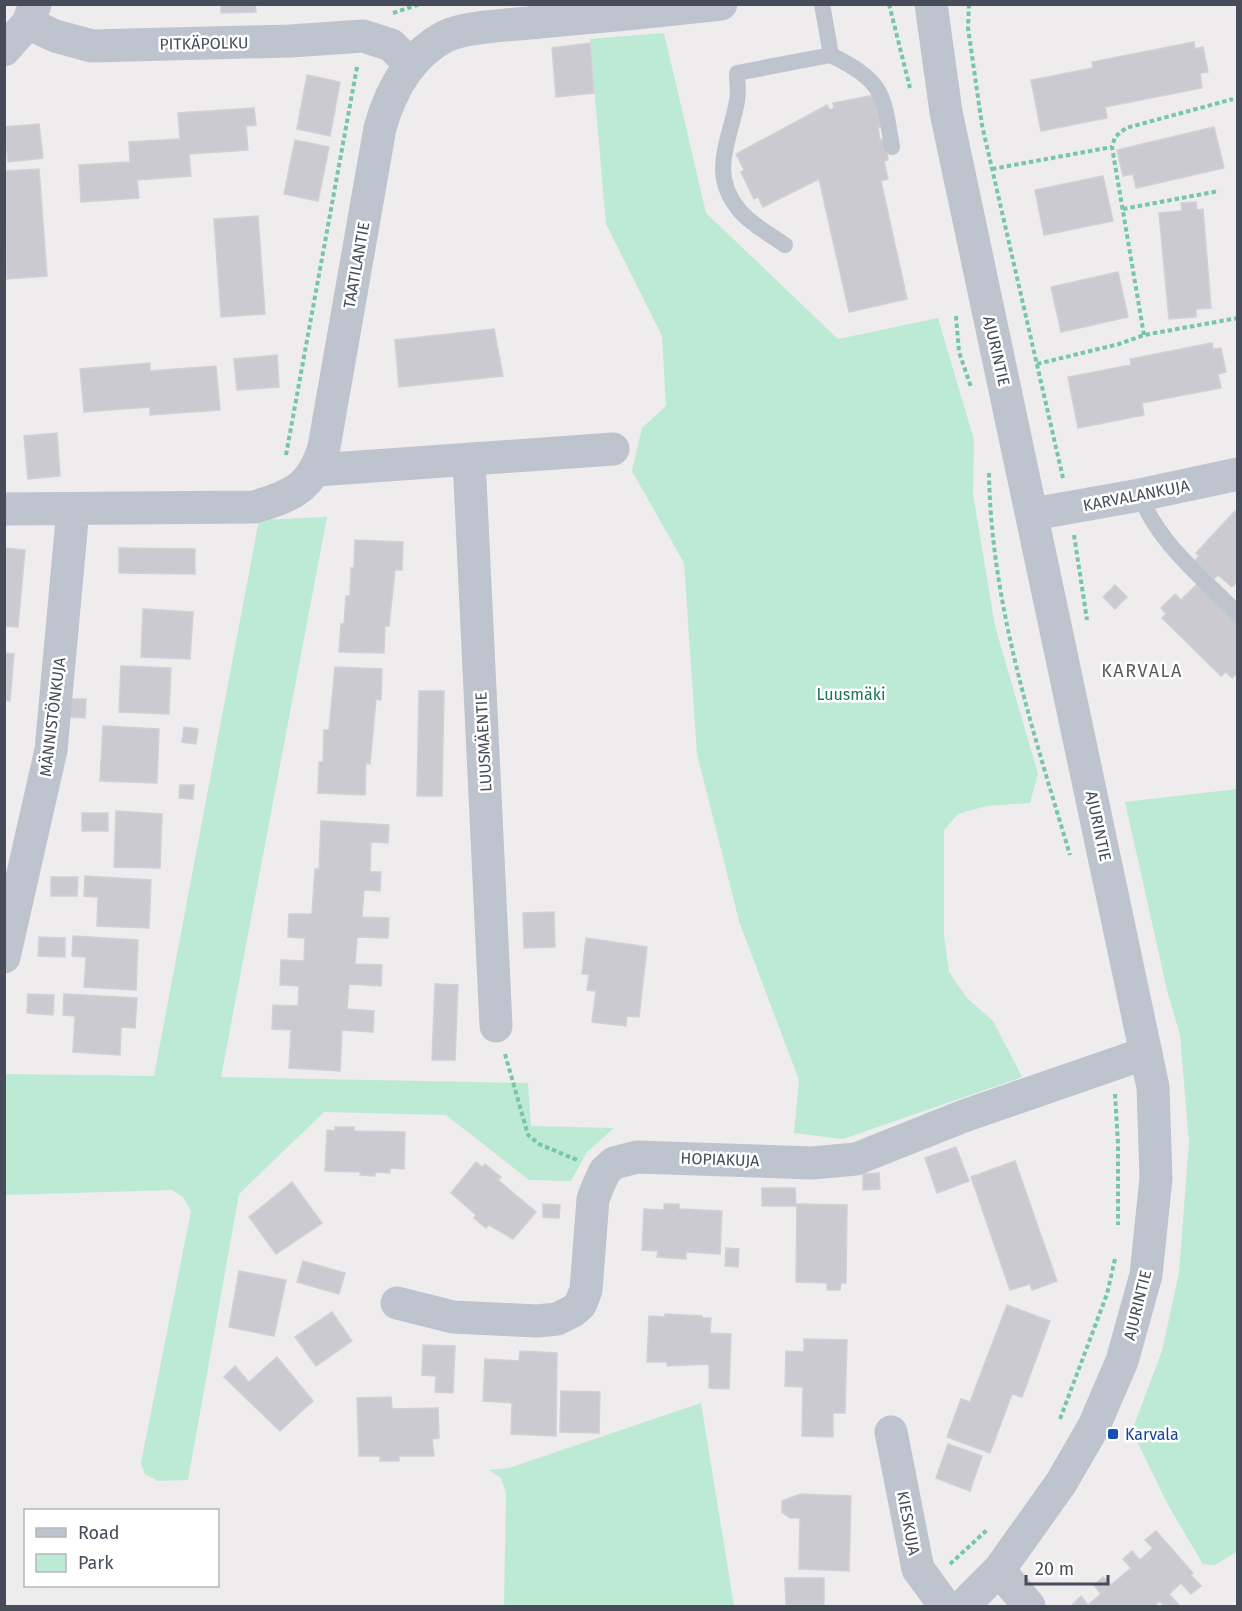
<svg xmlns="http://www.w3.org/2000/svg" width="1242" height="1611" font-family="'Fira Sans',sans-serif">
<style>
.green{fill:#bcead4}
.building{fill:#cacad0;stroke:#d0d1d7;stroke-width:1.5}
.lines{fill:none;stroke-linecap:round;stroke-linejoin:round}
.path{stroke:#76c6aa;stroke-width:4;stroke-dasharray:4.5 3;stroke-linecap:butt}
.service{stroke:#bec4cd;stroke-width:16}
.minor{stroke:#bec4cd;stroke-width:33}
.tertiary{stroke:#bec4cd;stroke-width:33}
.transit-dot{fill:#1a4fb4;stroke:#fff;stroke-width:2}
.labels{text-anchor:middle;stroke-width:5;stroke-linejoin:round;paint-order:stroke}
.street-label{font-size:16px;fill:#464c58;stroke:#fff}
.park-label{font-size:16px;fill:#1c7354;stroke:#fff}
.transit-label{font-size:16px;fill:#164399;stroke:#fff;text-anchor:start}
.neighbourhood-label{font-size:18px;letter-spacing:1.5px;fill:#595b60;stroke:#fff}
</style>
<rect width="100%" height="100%" fill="#eeecec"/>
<path class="green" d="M664,33L706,213L838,339L938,318L974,440L973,494L995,626L1038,774L1030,803L986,806L958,814L944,830V935L949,972L967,998L993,1021L1022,1077L843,1139L794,1133L799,1080L739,921L697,754L684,563L632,471L642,428L666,406L662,336L606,224L590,39Z
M327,517L221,1077L528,1083L531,1126L614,1128L587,1152L571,1181L529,1180L446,1115L324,1112L239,1194L188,1480L158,1481L145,1474L141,1463L191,1211L183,1197L172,1190L5,1195L4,1074L154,1076L259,520Z
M1237,789L1238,1551L1215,1565L1203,1564L1168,1505L1132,1431L1162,1351L1179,1273L1189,1142L1180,1035L1167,990L1125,802Z
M701,1403L734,1606H504L506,1493L501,1478L489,1470L509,1468Z"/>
<path class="building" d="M221,4H255L256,12L221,13Z
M1194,42L1195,49L1203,47L1208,72L1200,73L1202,88L1105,107L1107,118L1041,131L1031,80L1093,68L1092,62Z
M590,43L594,93L556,97L552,48Z
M307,75L340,82L330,136L297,129Z
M875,95L881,127H878L880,140L885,139L888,160L884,161L888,179L881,181L907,299L849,312L819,179L763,207L758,197L754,199L741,172L744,170L736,154L827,105L830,110L834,108L833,103Z
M254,108L256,125L246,126L248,150L189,154L191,176L137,180L139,198L81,202L79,165L130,162L129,142L180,139L178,113Z
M39,124L43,158L8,162L4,127Z
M1214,127L1224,168L1136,188L1133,174L1123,176L1117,150Z
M295,140L329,147L318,201L284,194Z
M39,169L47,276L7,279L4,171Z
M1103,176L1113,221L1044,235L1035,190Z
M1196,202L1197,210L1203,209L1211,308L1196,309V317L1169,319L1159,213L1182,211L1181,203Z
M258,216L265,314L221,317L214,219Z
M1118,272L1128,317L1061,332L1051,287Z
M494,329L503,376L399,387L395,340Z
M1212,343L1213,349L1221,348L1226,372L1218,374L1221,388L1142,403L1144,415L1078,428L1068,377L1131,365L1130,359Z
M277,355L279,387L237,390L234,359Z
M150,363V371L216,366L220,410L150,415V407L84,412L80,369Z
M57,433L60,476L28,479L24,436Z
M1235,511L1238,513V581L1232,587L1218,575L1214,579L1194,561L1199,556L1196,553Z
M355,540L403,542L402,570H395L389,626H385L384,653L339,652L341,624H344L346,596H350L351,568H354Z
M4,548L25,550L18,627L4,626Z
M119,548L195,549V574L119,573Z
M1198,583L1238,622V672L1232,678L1226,672L1221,676L1162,618L1166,614L1161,608L1175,594L1181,600Z
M1115,585L1127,597L1115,609L1103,597Z
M143,609L193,612L190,659L141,657Z
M4,653L14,654L10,701L4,700Z
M121,666L171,668L169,714L119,712Z
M335,667L382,669L381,700L376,699L370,764L366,763L365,795L318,793L319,762H323L324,730H329Z
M419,691H444L442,796H417Z
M68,699H86L85,718L67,717Z
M103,726L159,729L157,783L100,781Z
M184,727L198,729L196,744L182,742Z
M180,785H194L193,799L179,798Z
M116,811L162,814L160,868L114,867Z
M82,813H108V831H82Z
M321,821L389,825L388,843L371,842L370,872H381L380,891L364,890L362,917L389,918L388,938L357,937L355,964L382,965L381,986L349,984L347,1009L374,1011L373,1032L342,1030L340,1071L289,1068L291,1030L272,1029L273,1005L298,1006L299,986L280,985L281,960L304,961L305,938L288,937L289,914H312L315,869H319Z
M85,876L151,880L149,928L97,926L98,897L84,896Z
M51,877H78L77,896H51Z
M554,912L555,947L524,948L523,913Z
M73,936L138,940L136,990L84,987L86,957L72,956Z
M39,937L65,938V957L38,956Z
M586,938L647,947L639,1017L627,1016L626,1026L592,1022L596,991L587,990L589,974H582Z
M435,984L458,985L455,1060H432Z
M28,994L54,995L53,1015L27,1013Z
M64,994L137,998L135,1028L121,1027L120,1055L73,1052L75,1016L63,1015Z
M335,1127H354V1131L405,1132L404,1169L390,1168V1173L375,1172V1176L360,1175L361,1172L325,1171L327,1130L335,1131Z
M956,1147L969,1181L937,1193L925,1158Z
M1015,1161L1057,1281L1032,1290L1030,1284L1010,1290L971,1177Z
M476,1162L482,1167L485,1164L501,1177L498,1180L536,1212L513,1239L489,1225L486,1228L474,1218L476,1215L451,1193Z
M879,1173L880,1189L863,1190V1174Z
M292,1182L322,1223L276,1254L249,1217Z
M762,1188H795L796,1206H762Z
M543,1204L560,1205L559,1218L543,1217Z
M664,1204H679V1209L722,1211L720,1254L686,1252V1259L657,1257L658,1251L642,1250L644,1209L664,1210Z
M797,1204L847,1205L846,1283H841L840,1290H827V1283L796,1282Z
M726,1248L739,1249L738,1267L725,1266Z
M303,1261L345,1273L339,1294L297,1282Z
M239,1271L286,1280L274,1336L229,1327Z
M1007,1305L1050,1321L1022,1397L1012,1394L990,1453L947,1437L961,1399L970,1402Z
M332,1312L352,1341L316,1366L295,1337Z
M665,1314L702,1316V1318H711L710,1333L731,1334L729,1389L709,1388V1364L667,1366V1362H647L649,1316L665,1317Z
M804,1339L847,1340L845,1413H833V1437L802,1436L803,1387L785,1386L786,1351L804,1352Z
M423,1345L455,1346L453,1393L435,1392L436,1376L422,1375Z
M520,1351L557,1353L556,1436L511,1434L512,1403L483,1401L485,1359L519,1361Z
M277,1357L313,1401L280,1431L224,1377L235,1366L249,1382Z
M561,1391L600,1392L599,1433L560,1432Z
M391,1397L392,1409L438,1408L439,1438L432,1439L434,1456H399V1461H380V1456H359L357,1398Z
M948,1444L982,1456L970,1491L936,1478Z
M800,1494L851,1496L849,1571L799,1569L800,1518H790L782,1512V1501Z
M1156,1531L1193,1573L1191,1575L1201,1586L1191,1594L1181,1583L1169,1594L1179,1605L1177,1606H1164L1160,1601L1154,1606H1071L1081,1596L1088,1605L1101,1594L1094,1585L1103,1577L1111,1585L1131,1568L1123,1559L1132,1551L1140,1560L1153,1548L1145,1540Z
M785,1578H824V1605H786Z"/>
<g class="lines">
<path class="path" d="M889,4L910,88
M969,4L968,28L982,125L1063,478
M393,13L420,4
M992,169L1112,147
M1123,209L1219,191
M956,316L959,352L971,387
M1144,335L1112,147L1115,137L1126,128L1233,99
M1037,364L1119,344L1144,335L1238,318
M286,455L357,67
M989,473C991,604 1033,731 1070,855
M1074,535L1087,620
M505,1054L528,1135L539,1144L577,1160
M1115,1094L1118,1144V1225
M1060,1419L1107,1294L1115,1259
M950,1564L987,1530"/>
<path class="service" d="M831,55C884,82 883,92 892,147
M785,245C771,235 752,225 740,211C708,174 730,141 737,101C739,92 737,82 737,73L831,55L822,4
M1140,495C1158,543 1202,577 1238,614"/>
<path class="minor" d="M28,23L55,36L92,46L290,41L363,36L391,45L411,65
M4,50L28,23L35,4
M469,459L496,1026
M317,470L613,449
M4,509L254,507C293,496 312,487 324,447L380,128C390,92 409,56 444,37C465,26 513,25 539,22C599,17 660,11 721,4
M1033,514L1140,495L1238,474
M4,957L51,750L73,509
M397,1303L453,1317L537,1321L557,1319L573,1311L580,1305L586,1290L593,1199L598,1186L605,1171L614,1163L637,1157L812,1163L856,1159L964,1116L1146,1053
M891,1432L918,1569L945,1606
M999,1570L1029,1606"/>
<path class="tertiary" d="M931,4L946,112L1153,1087L1156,1178L1146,1275L1122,1361L1094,1426L1061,1483L999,1570L963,1606"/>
</g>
<rect class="transit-dot" x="1107" y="1428" width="12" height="12" rx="3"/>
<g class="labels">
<g class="street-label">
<text transform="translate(204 43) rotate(-1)" y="6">PITKÄPOLKU</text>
<text transform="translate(356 265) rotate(-80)" y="6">TAATILANTIE</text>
<text transform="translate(997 351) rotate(77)" y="6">AJURINTIE</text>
<text transform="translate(1136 495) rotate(-11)" y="6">KARVALANKUJA</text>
<text transform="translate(52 717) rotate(-83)" y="6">MÄNNISTÖNKUJA</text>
<text transform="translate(483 742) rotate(-93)" y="6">LUUSMÄENTIE</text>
<text transform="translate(1099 826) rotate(78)" y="6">AJURINTIE</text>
<text transform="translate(720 1159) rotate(2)" y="6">HOPIAKUJA</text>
<text transform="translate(1137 1305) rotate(-76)" y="6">AJURINTIE</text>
<text transform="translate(909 1523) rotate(79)" y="6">KIESKUJA</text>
</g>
<g class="park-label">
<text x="851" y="700">Luusmäki</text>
</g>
<g class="transit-label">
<text x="1125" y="1440">Karvala</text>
</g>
<g class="neighbourhood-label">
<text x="1142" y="677">KARVALA</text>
</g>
</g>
<rect width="1242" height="1611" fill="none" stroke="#464c58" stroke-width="12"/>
<rect x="24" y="1509" width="195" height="78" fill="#ffffff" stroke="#b5b7bc" stroke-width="1.5"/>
<rect x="36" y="1528" width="30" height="9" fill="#bec4cd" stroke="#b5b7bc" stroke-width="1.5"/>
<text x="78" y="1539" font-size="18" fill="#464c58">Road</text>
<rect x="36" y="1554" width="30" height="18" fill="#bcead4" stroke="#b5b7bc" stroke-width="1.5"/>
<text x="78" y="1569" font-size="18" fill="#464c58">Park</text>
<path d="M1026 1575v9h82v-9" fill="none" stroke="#464c58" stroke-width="3"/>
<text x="1035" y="1575" font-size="18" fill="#464c58" stroke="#ffffff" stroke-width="4.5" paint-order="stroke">20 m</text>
</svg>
